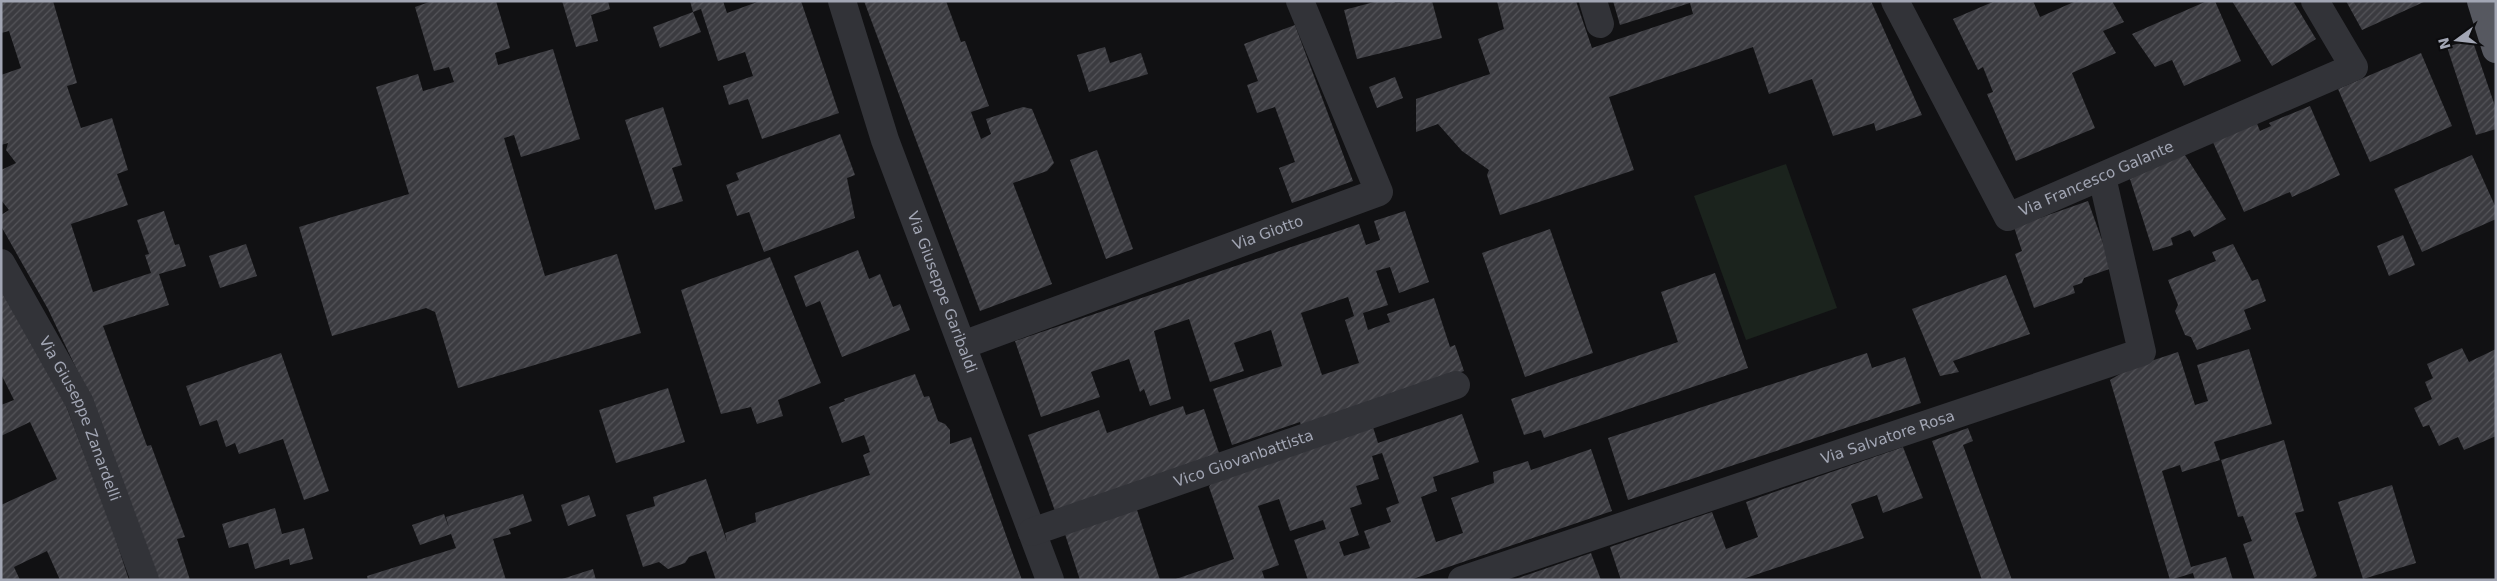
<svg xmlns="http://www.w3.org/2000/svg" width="2497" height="581" font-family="'DejaVu Sans',sans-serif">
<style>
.garden{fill:#1b231d}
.building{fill:url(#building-hatch);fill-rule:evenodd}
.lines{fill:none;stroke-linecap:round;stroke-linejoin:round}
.minor{stroke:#323338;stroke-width:28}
.trunk{stroke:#565860;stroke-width:28}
.labels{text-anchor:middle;stroke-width:5;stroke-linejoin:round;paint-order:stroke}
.street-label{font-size:15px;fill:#a2a6b4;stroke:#0c0c0e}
</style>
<defs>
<pattern id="building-hatch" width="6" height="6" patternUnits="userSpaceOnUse" patternTransform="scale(1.25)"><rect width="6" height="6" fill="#3b3b40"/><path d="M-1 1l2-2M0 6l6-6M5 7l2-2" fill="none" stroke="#545459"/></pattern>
</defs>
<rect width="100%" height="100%" fill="#111113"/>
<path class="garden" d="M1786,164L1837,308L1746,340L1694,196Z"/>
<path class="building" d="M1,1H53L77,83L67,86L81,128L112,118L128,170L117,174L128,205L71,224L93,292L151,273L145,255L149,254L137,220L164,211L175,245L179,244L186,266L159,274L169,305L103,326L147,446L151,445L185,537L177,539L190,580H155L77,370L48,309L1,226V215L9,210L1,200V170L16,163L6,150L8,143L1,145V75L21,68L9,31L1,33Z
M432,1H496L510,48L495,53L498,65L553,49L580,139L521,157L514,135L504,138L545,276L617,254L641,333L458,388L435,312L426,308L332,336L299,227L409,194L376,87L418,74L423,91L454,82L449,67L434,71L415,7Z
M562,1H608L610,9L591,15L598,41L576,47Z
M690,1H723L727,13L760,1H801L839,113L762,139L748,99L729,105L723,86L753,76L745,52L718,61L701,9L693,12Z
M864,1H946L961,42L965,41L989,106L971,112L981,139L991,134L986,119L1023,107L1032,109L1054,163L1047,171L1013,183L1052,284L980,311Z
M1378,1H1394L1395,3L1432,1L1442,38L1357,59L1344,10Z
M1497,1H1576L1592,48L1693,14L1690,3L1620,25L1613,1H1871L1922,115L1876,131L1874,123L1833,136L1812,79L1769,94L1753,47L1609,97L1634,170L1500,215L1487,175L1489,170L1462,151L1438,124L1416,132V99L1490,74L1478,39L1504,29Z
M1995,1H2033L2040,17L2076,1H2112L2124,22L2103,31L2116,53L2072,73L2095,128L2016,161L1987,94L1993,92L1983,67L1978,70L1953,19Z
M2207,1H2215L2241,61L2184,86L2172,60L2155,67L2132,34Z
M2232,1H2293L2316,39L2272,66Z
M2346,1H2426L2362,30Z
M693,12L701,32L660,48L653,27Z
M1295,25L1353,181L1292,203L1279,168L1295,162L1275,107L1257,113L1247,85L1258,81L1244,44Z
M2472,39L2496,109V129L2476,135L2447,47Z
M1105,47L1110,63L1141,53L1148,74L1089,92L1077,55Z
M2421,53L2452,126L2370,162L2338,89Z
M1395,77L1403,98L1377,108L1369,87Z
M2310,106L2340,175L2292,197L2290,192L2244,212L2212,140L2256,121L2260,131L2271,126L2269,123Z
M663,107L682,165L672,168L683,201L655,210L625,120Z
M840,134L855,175L847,178L855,218L764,252L749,212L737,216L726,185L739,180L736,173Z
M1097,150L1133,249L1106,259L1070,160Z
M2183,152L2226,219L2194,237L2190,230L2171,238L2173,245L2153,251L2130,179Z
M2472,155L2496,208V219L2422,252L2394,189Z
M2088,201L2112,268L2084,278L2082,283L2073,286L2075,293L2034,308L2015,254L2022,251L2014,227Z
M1405,211L1429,282L1399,293L1390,267L1376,271L1388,305L1363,313L1368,330L1390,322L1387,314L1434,298L1450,347L1455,345L1464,371L1301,426L1300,422L1232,445L1213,389L1282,366L1271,330L1234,343L1244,371L1210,382L1189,319L1154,331L1171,399L1150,406L1144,389L1140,392L1129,359L1091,372L1100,397L1041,417L1015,341L1359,224L1366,245L1380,240L1374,221ZM1348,297L1354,316L1345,320L1359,363L1322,375L1301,313Z
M1550,229L1593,353L1525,377L1482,253Z
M2403,235L2415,265L2389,276L2377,246Z
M246,244L257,276L220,288L209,256Z
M2233,244L2252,281L2258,279L2266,301L2244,310L2251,329L2197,350L2191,337L2185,335L2175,311L2178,305L2168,280L2216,261L2212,252Z
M858,250L869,279L880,274L893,307L900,304L910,330L842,357L820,301L806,307L794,276Z
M770,257L821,383L778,400L783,416L757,424L751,407L721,414L681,290Z
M1,271L23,307L67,408L113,531L129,580H60L47,551L14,567L20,580H1V505L57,479L30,422L1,436V405L14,400L1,374Z
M1715,273L1748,368L1544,438L1541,430L1524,435L1511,399L1678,342L1661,292Z
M2006,275L2030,334L1953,361L1959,372L1940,376L1912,309Z
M2462,348L2469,362L2496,349V436L2464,450L2458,437L2439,446L2429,425L2423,427L2414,408L2432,399L2425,382L2433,378L2427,364Z
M2249,349L2272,424L2214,442L2220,460L2182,472L2180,465L2162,471L2191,567L2226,557L2233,580H2195L2193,573L2170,580L2110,380L2130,368L2178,352L2195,405L2208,401L2197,365Z
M281,353L329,491L304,500L283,439L239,454L235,443L226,447L217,420L200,426L186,386Z
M1867,353L1872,368L1905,357L1921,403L1628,500L1608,438Z
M915,374L924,397L929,396L938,421L945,424L950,430V444L971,437L1022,580H716L706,551L689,557L685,563L668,569L659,562L643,567L626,515L655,506L653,497L706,479L727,542L725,533L756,522L755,513L870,475L863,455L870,452L864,435L842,443L829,407L845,401L844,399Z
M668,388L685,442L616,463L599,410Z
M1183,406L1186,415L1204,409L1219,453L1055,511L1028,435L1099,410L1107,433Z
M1462,414L1479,462L1433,477L1437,491L1421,497L1436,542L1463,533L1451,498L1494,483L1493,472L1528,461L1531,470L1591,449L1612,511L1410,580H1308L1294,540L1326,529L1323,520L1290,531L1279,499L1258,506L1279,565L1262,571L1265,580H1173L1234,559L1209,487L1215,476L1372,424L1378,443ZM1382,453L1399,503L1386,508L1391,522L1364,531L1370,548L1344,556L1339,542L1359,535L1350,508L1362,504L1356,486L1379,479L1372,456Z
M1968,428L1973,441L1963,445L2012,580H1982L1932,441Z
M2284,440L2304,511L2295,513L2317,576L2310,580H2255L2243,544L2252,541L2243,516L2238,517L2221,460Z
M1903,447L1923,498L1883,513L1877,495L1851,504L1864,538L1740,580H1621L1610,547L1712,512L1726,549L1758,537L1746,502Z
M2392,485L2416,563L2363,579L2338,502Z
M523,494L532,521L509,529L511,534L493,539L506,580H368L367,576L456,548L451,534L420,545L412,525L444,514L449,528L446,517Z
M589,495L596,516L568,526L561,505Z
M1136,507L1160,580H1080L1064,531Z
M275,508L282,534L304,528L313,559L290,565L289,559L255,569L248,543L229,548L222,524Z
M1591,553L1601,580H1515V579Z
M593,569L596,580H562V579Z"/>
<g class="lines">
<g class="minor">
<path id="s1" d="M842,1L885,140L1050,580"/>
<path d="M1593,1L1600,24"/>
<path id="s2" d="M1895,1L2008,217L2354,67L2315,1"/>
<path id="s3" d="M1,263L80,403L145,580"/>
<path id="s4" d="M963,345L1379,192L1300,1"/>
<path id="s5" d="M1032,532L1456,385"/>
<path id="s6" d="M1462,580L2142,352L2102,177"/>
</g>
<path class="trunk" d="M2481,1L2496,49"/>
</g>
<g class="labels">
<g class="street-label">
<text dy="5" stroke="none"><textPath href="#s2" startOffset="340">Via Francesco Galante</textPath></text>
<text dy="5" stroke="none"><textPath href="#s4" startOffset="325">Via Giotto</textPath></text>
<text dy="5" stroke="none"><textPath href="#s1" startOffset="308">Via Giuseppe Garibaldi</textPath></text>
<text dy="5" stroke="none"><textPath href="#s3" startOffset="175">Via Giuseppe Zanardelli</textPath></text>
<text dy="5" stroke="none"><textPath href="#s6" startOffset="449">Via Salvatore Rosa</textPath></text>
<text dy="5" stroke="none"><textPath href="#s5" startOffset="224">Vico Giovanbattista</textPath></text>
</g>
</g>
<rect width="2497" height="581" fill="none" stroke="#a2a6b4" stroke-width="5"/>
<g transform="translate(2457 40) rotate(255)" stroke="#0c0c0e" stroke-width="4" paint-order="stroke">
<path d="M0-4L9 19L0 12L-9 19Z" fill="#a2a6b4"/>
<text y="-8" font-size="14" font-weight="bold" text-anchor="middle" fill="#a2a6b4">N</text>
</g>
</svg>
